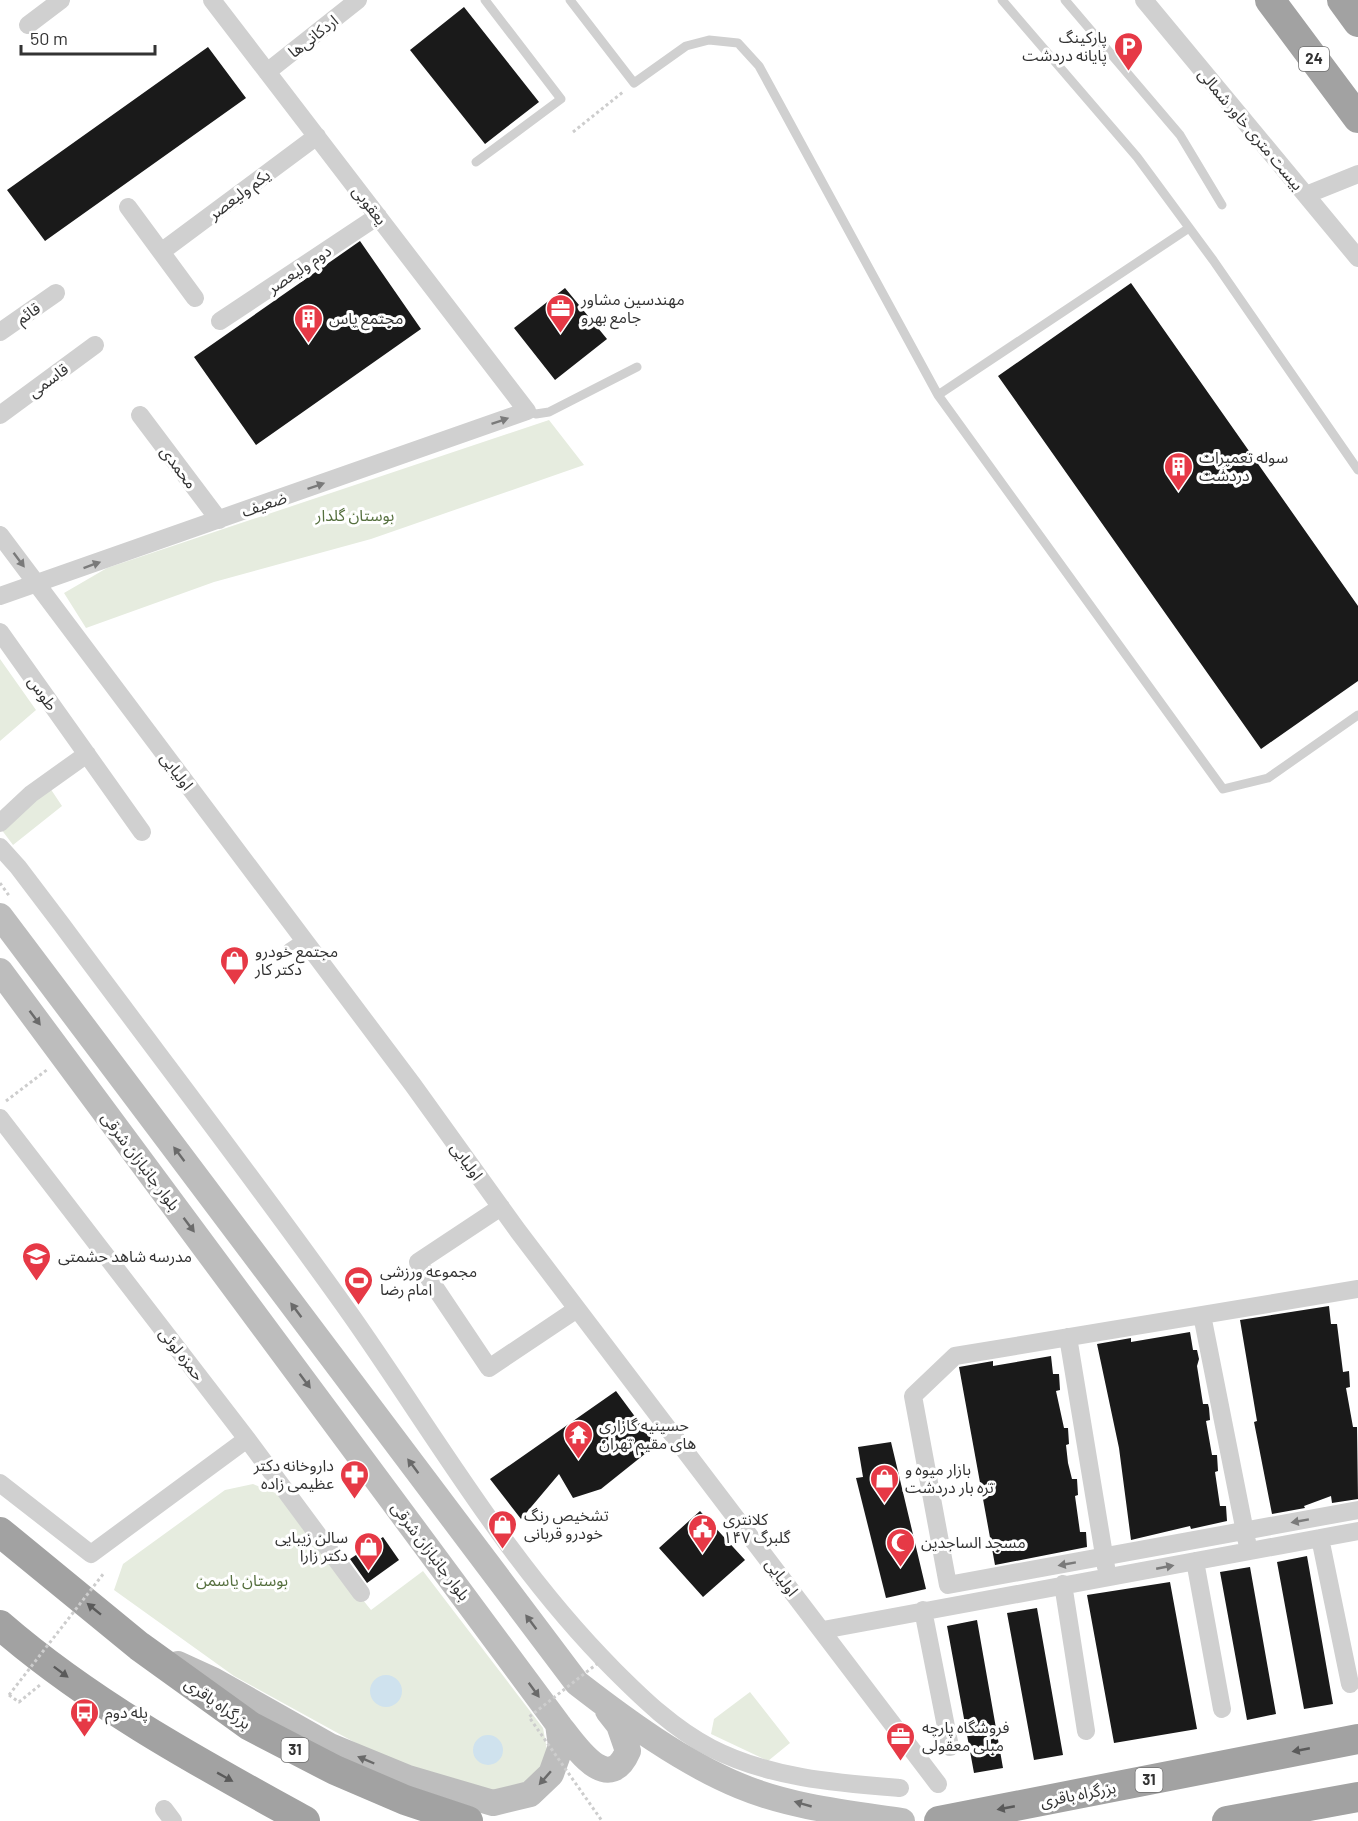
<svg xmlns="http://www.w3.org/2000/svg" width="1358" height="1821" font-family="Barlow,'Noto Sans Arabic',sans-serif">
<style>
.green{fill:#e6ecdf}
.water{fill:#cfe2ee}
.building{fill:#1a1a1a}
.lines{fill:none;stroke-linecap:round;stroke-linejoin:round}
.path{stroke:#cdcdcd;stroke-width:3;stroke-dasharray:3 3;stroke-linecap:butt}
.service{stroke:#d0d0d0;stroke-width:9}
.minor{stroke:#d0d0d0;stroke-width:18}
.secondary{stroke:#bdbdbd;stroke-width:26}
.trunk{stroke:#a2a2a2;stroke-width:30}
.path-bridge{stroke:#cdcdcd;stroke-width:3;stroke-dasharray:3 3;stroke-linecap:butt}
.oneway{fill:#7a7a7a}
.oneway2{fill:#6a6a6a}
.oneway3{fill:#5a5a5a}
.labels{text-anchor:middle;stroke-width:6;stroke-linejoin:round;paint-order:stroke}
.shield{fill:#fff;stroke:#707070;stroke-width:1.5}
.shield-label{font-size:15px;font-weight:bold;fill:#333}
.street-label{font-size:16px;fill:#333;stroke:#fff}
.poi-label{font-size:16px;fill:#333;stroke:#fff;text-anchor:start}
.park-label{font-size:16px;fill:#56703f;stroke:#fff}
</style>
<rect width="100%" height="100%" fill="#fff"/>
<path class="green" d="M549,420L584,465L371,539L214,582L86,628L64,593L107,568Z
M0,659L36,710L0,741Z
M50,788L62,806L13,845L1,829Z
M253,1484L278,1494L371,1610L423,1571L543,1728L550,1766L548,1781L487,1795L374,1753L234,1676L114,1590L123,1564L225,1490Z
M750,1692L790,1743L768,1761L711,1734L714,1719Z"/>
<path class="water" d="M370 1691a16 16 0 1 1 32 0a16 16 0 1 1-32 0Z
M473 1750a15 15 0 1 1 30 0a15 15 0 1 1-30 0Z"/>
<path class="building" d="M464,7L539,102L485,144L410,50Z
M208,47L246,98L45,241L7,190Z
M360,241L421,329L256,445L194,357Z
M1131,283L1358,606V681L1261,749L998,376Z
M565,288L607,339L555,380L514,328Z
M1329,1306L1331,1324H1337L1343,1372L1349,1371L1350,1387L1346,1388L1353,1427H1357L1358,1499L1332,1503L1331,1496L1304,1506L1305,1508L1272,1514L1254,1422L1257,1421L1240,1320Z
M1190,1332L1193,1350H1197L1199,1359L1197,1366L1203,1404H1208L1209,1408L1210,1420L1206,1421L1212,1455H1217L1218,1471L1215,1472L1220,1506H1226L1227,1521L1191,1529L1190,1526L1131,1540L1119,1448L1097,1344L1131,1338V1342Z
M1051,1356L1053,1374H1059L1060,1390L1056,1391L1064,1428H1068L1069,1444L1066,1445L1068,1463L1072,1479H1077L1078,1495L1075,1496L1080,1532H1086L1087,1547L995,1565L959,1367L993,1361V1366Z
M616,1391L656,1445L601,1489L573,1498L559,1474L521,1519L490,1479Z
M891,1442L926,1589L886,1598L856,1478L863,1477L858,1447Z
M700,1511L745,1560L703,1597L659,1548Z
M383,1537L399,1560L367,1583L350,1559Z
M1307,1556L1333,1704L1304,1709L1277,1562Z
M1250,1567L1276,1714L1247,1720L1220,1572Z
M1170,1582L1197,1729L1114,1743L1087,1595Z
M1037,1608L1063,1755L1034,1760L1007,1613Z
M977,1620L1003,1768L974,1773L947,1626Z"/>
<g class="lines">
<path class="path" d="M573,132L623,92
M0,883L10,897
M6,1101L48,1069
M9,1695L19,1702L40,1685"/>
<path class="service" d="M570,0L634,83L686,46L709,40L738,43L759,66L938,395L1223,789L1268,778L1358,715
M1002,0L1137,157L1213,260L1358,470
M1065,0L1180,135L1222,205
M476,162L561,99L485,0
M938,395L1189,228
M527,411L536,414L549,412L637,367
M288,948L303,938"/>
<path class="minor" d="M1144,0L1358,258
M28,25L61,0
M267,72L358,0
M1306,195L1358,174
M128,207L195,298
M161,252L317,136
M220,321L378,216
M0,332L56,293
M0,415L95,345
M140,415L219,520
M0,535L413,1085L518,1231L938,1784
M0,596L527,411L212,0
M0,632L142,832
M0,823L31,794L87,754
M0,847L18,867L62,925C159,1056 259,1185 353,1318C437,1438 510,1566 614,1670C643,1699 674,1729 711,1748C769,1778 837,1783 900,1788
M0,1118L247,1439L361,1593
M501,1207L418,1262L489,1368L577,1309
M1358,1289L955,1356L913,1396L948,1585L1358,1510
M1202,1315L1247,1542
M1068,1337L1106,1567
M0,1483L91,1554L247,1439
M1320,1538L1350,1684
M1195,1561L1222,1709
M1063,1584L1086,1731
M923,1610L950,1747
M823,1630L1358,1531
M164,1809L173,1821"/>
<path class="secondary" d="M0,916L577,1683C626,1721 682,1762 740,1786C790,1807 848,1813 902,1821
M0,971L558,1724C574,1744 608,1798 628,1751L619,1725L608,1711
M178,1664L213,1680L330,1746L408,1778L493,1803L530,1794L551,1774L561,1746L558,1724"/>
<path class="trunk" d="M1270,0L1358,118
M1342,0L1358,22
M0,1532L139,1646L250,1726L335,1770L405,1800L468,1821
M0,1625C91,1704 200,1763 305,1821
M939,1821L1358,1739
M1227,1821L1358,1797"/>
<path class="path-bridge" d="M598,1663L529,1717L602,1821
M9,1695L104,1573"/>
</g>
<defs><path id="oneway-solid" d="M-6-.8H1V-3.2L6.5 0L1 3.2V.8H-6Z" transform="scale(1.5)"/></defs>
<g class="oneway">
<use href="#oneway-solid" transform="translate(500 421) rotate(-19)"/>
<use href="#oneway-solid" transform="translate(316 486) rotate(-19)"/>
<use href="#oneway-solid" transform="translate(19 560) rotate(53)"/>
<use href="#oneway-solid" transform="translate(92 565) rotate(-20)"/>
<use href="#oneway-solid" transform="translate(1300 1521) rotate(170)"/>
<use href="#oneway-solid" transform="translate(1067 1564) rotate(170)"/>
<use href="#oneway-solid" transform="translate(1165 1567) rotate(-11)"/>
</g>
<g class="oneway2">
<use href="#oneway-solid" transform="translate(35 1018) rotate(53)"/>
<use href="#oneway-solid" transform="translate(179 1154) rotate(-127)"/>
<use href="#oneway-solid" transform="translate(189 1225) rotate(53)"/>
<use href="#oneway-solid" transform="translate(296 1310) rotate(-127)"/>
<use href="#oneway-solid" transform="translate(305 1381) rotate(53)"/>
<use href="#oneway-solid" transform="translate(413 1466) rotate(-127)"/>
<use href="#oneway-solid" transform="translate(531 1622) rotate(-127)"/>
<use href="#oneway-solid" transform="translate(534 1690) rotate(54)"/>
<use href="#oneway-solid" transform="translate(366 1760) rotate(-157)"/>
<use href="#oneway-solid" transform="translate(545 1778) rotate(131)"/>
<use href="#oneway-solid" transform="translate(803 1804) rotate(-164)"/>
</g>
<g class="oneway3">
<use href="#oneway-solid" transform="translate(94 1609) rotate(-141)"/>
<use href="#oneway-solid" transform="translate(61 1672) rotate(37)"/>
<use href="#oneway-solid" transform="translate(1301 1750) rotate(169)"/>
<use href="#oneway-solid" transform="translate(225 1777) rotate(29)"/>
<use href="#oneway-solid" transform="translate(1006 1808) rotate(169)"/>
</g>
<defs>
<symbol id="parking-pin" viewBox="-11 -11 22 30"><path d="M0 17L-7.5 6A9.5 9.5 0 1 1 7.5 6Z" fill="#e63946" stroke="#fff"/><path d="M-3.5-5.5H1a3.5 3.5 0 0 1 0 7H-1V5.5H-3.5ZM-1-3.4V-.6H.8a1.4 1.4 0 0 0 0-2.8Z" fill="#fff"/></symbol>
<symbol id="office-pin" viewBox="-11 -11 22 30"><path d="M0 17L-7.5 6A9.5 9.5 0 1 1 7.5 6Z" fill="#e63946" stroke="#fff"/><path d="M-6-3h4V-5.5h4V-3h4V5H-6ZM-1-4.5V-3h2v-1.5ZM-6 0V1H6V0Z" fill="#fff"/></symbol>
<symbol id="building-pin" viewBox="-11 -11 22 30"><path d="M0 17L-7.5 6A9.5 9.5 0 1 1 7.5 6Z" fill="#e63946" stroke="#fff"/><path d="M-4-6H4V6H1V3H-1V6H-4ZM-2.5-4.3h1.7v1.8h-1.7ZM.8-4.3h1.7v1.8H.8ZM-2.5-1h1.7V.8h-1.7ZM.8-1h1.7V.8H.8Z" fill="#fff"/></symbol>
<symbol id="shop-pin" viewBox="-11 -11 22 30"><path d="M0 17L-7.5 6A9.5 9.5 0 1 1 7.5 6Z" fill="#e63946" stroke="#fff"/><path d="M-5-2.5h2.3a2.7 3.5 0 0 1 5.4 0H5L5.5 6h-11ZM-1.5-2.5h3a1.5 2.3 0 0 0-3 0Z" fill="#fff"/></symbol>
<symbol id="school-pin" viewBox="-11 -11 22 30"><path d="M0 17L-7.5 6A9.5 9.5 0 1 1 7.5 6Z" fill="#e63946" stroke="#fff"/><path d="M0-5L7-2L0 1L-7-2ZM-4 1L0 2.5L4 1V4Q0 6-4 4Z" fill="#fff"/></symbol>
<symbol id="stadium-pin" viewBox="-11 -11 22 30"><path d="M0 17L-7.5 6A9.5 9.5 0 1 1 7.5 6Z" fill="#e63946" stroke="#fff"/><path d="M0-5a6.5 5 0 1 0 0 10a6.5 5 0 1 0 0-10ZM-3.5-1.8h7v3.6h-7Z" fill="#fff"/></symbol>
<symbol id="temple-pin" viewBox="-11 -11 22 30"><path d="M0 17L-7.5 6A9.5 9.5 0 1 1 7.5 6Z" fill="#e63946" stroke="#fff"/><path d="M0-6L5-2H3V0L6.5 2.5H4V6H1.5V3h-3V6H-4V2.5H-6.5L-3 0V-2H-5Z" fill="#fff"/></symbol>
<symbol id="pharmacy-pin" viewBox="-11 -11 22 30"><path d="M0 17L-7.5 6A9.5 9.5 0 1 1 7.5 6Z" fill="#e63946" stroke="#fff"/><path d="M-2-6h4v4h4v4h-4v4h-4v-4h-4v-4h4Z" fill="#fff"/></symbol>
<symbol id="civic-pin" viewBox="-11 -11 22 30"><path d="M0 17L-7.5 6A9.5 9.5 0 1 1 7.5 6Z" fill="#e63946" stroke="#fff"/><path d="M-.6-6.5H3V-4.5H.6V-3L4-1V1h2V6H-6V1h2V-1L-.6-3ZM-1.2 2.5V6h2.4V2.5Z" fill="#fff"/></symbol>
<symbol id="mosque-pin" viewBox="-11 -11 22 30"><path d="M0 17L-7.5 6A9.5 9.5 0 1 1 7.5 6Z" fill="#e63946" stroke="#fff"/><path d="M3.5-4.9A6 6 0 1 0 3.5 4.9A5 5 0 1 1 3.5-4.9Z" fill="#fff"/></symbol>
<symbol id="bus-pin" viewBox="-11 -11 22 30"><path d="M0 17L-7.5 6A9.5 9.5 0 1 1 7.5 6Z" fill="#e63946" stroke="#fff"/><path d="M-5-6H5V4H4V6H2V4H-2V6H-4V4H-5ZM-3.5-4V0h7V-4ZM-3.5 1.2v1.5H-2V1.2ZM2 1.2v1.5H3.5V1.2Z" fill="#fff"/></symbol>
</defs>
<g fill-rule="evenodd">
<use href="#parking-pin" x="1112" y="30" width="33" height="45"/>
<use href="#office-pin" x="544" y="292" width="33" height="45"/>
<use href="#building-pin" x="292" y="302" width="33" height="45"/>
<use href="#building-pin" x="1162" y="450" width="33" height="45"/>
<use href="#shop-pin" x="218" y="944" width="33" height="45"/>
<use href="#school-pin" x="20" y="1240" width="33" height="45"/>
<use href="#stadium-pin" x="342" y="1264" width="33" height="45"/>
<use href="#temple-pin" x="562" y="1418" width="33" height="45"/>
<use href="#pharmacy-pin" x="338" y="1458" width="33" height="45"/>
<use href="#shop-pin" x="868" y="1462" width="33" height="45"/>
<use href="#shop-pin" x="486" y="1508" width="33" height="45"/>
<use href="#civic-pin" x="686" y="1512" width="33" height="45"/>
<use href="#mosque-pin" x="884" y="1526" width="33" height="45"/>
<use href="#shop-pin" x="352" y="1530" width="33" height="45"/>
<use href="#bus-pin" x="68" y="1696" width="33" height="45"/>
<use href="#office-pin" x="884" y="1720" width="33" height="45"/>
</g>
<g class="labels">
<g class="shield">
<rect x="1299" y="47" width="30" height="24" rx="4.5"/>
<rect x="281.5" y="1738" width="27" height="24" rx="4.5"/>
<rect x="1135.5" y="1768" width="27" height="24" rx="4.5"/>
</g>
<g class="shield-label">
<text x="1314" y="64">24</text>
<text x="295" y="1755">31</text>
<text x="1149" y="1785">31</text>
</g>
<g class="street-label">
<text transform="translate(313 36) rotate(-38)" y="6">اردکانی‌ها</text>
<text transform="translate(1251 129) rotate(50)" y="6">بیست متری خاور شمالی</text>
<text transform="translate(239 194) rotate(-37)" y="6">یکم ولیعصر</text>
<text transform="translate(370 205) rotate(52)" y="6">یعقوبی</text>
<text transform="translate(299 269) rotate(-34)" y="6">دوم ولیعصر</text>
<text transform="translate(28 313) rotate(-34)" y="6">قائم</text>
<text transform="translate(48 380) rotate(-36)" y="6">قاسمی</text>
<text transform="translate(179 467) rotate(53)" y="6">محمدی</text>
<text transform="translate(264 504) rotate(-19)" y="6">ضعیف</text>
<text transform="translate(43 693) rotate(55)" y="6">طوس</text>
<text transform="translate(177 771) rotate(53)" y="6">اولیایی</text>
<text transform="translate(141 1161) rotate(53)" y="6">بلوار جانبازان شرقی</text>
<text transform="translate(467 1161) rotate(54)" y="6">اولیایی</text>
<text transform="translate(182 1354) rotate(52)" y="6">حمزه لوئی</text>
<text transform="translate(431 1551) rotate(53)" y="6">بلوار جانبازان شرقی</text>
<text transform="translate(782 1577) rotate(53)" y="6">اولیایی</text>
<text transform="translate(218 1703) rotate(35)" y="6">بزرگراه باقری</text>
<text transform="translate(1078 1794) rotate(-11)" y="6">بزرگراه باقری</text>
</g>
<g class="poi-label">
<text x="1107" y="43" text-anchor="end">پارکینگ<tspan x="1107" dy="18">پایانه دردشت</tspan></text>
<text x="581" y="305">مهندسین مشاور<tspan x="581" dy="18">جامع بهرو</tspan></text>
<text x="329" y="324">مجتمع یاس</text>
<text x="1199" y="463">سوله تعمیرات<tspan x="1199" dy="18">دردشت</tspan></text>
<text x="255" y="957">مجتمع خودرو<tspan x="255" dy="18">دکتر کار</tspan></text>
<text x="58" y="1262">مدرسه شاهد حشمتی</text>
<text x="380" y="1277">مجموعه ورزشی<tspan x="380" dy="18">امام رضا</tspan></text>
<text x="599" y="1431">حسینیه گازاری<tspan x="599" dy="18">های مقیم تهران</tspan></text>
<text x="334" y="1471" text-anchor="end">داروخانه دکتر<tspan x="334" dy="18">عظیمی زاده</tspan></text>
<text x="905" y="1475">بازار میوه و<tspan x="905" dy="18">تره بار دردشت</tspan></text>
<text x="524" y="1521">تشخیص رنگ<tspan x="524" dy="18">خودرو قربانی</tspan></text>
<text x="723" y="1525">کلانتری<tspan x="723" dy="18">۱۴۷ گلبرگ</tspan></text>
<text x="348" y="1543" text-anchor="end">سالن زیبایی<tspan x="348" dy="18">دکتر زارا</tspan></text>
<text x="921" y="1548">مسجد الساجدین</text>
<text x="105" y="1718">پله دوم</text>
<text x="922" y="1733">فروشگاه پارچه<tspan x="922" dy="18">مبلی معقولی</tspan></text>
</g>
<g class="park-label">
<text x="355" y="521">بوستان گلدار</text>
<text x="242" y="1586">بوستان یاسمن</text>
</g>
</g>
<path d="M21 45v9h134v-9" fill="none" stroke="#333333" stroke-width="3"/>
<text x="30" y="45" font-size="18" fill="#333333" stroke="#ffffff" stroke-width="4.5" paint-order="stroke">50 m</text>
</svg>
